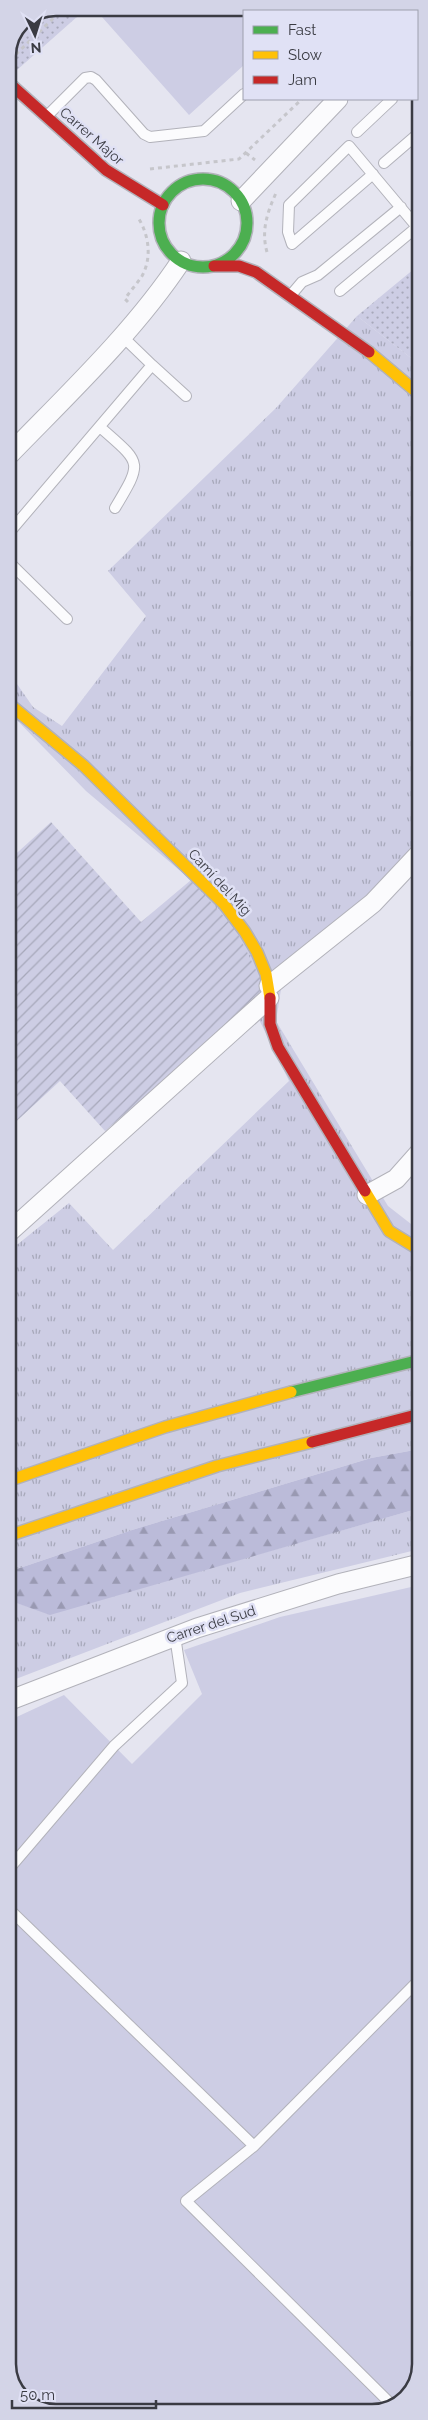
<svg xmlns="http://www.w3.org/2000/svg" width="428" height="2420" font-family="Raleway,sans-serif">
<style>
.grass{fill:url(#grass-tufts)}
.forest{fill:url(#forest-firs)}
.park{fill:url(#park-dots)}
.garden{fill:url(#garden-furrows)}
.pitch{fill:#cdcde4}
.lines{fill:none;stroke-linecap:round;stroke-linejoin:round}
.lane-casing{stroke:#b2b2ba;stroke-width:12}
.street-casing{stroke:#b2b2ba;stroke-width:21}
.fast-casing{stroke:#b2b2ba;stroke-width:14}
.slow-casing{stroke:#b2b2ba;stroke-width:14}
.jam-casing{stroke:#b2b2ba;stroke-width:14}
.path{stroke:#c6c6cb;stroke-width:3;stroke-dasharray:4 4;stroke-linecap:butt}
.lane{stroke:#fbfbfd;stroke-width:10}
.street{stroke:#fbfbfd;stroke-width:19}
.fast{stroke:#4caf50;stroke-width:11}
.slow{stroke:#ffc107;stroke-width:11}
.jam{stroke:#c62828;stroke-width:11}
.labels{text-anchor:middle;stroke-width:5;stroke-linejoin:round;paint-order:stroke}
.street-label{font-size:14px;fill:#3a3b43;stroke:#e0e1f5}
.rim{fill:none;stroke:#3a3b43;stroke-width:2.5}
</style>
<defs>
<pattern id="grass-tufts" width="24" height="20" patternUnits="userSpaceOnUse" patternTransform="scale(1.25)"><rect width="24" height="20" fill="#cdcde4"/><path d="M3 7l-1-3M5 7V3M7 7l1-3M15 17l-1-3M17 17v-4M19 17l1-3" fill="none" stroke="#a7a8ba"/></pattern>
<pattern id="forest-firs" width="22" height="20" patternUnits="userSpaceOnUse" patternTransform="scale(1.25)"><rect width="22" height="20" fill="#bbbbd9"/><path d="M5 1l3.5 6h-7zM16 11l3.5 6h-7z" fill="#9999b2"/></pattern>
<pattern id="park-dots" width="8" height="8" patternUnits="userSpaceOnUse" patternTransform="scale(1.25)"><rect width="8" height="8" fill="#cdcde4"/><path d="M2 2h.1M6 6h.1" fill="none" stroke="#a7a8ba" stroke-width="1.8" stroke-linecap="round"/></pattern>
<pattern id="garden-furrows" width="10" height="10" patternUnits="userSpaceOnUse" patternTransform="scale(1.25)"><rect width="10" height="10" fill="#cdcde4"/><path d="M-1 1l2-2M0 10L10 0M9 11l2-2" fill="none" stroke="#a7a8ba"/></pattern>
</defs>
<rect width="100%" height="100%" fill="#e5e5f0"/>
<path class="grass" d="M357,316L420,365V859L282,983L276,1021L388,1206L420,1231V1449L371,1458L132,1530L8,1572V1252L69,1203L113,1250L289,1081L191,880L86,791L8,711V671L33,707L62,726L146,616L108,571L276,408Z
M420,1508V1549L240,1593L8,1682V1600L50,1614Z"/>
<path class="forest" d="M420,1449V1508L50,1615L8,1600V1572L132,1530L371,1458Z"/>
<path class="park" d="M56,8H87L17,70L8,61V56L22,21Z
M420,264V365L357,316Z"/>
<path class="garden" d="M51,822L141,922L191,880L236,930L267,992L105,1131L60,1081L8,1129V861Z"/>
<path class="pitch" d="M94,8H308L304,11H244V65L189,115Z
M420,1585V2364L408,2396L379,2412H50L22,2399L8,2371V1721L64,1695L132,1764L202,1694L184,1650L280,1617Z"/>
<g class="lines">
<defs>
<path id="lane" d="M417,76L420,73
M47,116L85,78L91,77L96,80L144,134L150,137L204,131L244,94
M357,132L392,99
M384,163L420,132
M340,291L417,227L349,146L289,205L288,232L292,244L373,174
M291,295L302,282L318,275L401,207
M152,365L186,396
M101,428C142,464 143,461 115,508
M8,534L152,365L122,336
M8,561L67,619
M8,1870L114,1746L182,1683L175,1636
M8,1908L254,2146L186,2201L392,2405
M254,2146L420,1979"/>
<path id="street" d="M241,201L338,99
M8,456C67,395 134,332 181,261
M269,986L373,903L420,853
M367,1195L396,1179L420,1152
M8,1233L269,998
M8,1701L197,1628L338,1584L420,1564"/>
<path id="fast" d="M159 223a44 44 0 1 1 88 0a44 44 0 1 1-88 0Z
M291,1392L420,1360"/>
<path id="slow" d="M369,352L420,395
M8,703L84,766L224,904L245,932L257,952L266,974L270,998
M365,1191L389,1231L420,1250
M8,1481L165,1427L291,1392
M8,1536L217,1466L312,1442"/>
<path id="jam" d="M8,82L106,170L163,205
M214,266H239L256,272L369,352
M270,998V1024L278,1047L365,1191
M312,1442L420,1414"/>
</defs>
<use href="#lane" class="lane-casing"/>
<use href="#street" class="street-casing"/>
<use href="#fast" class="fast-casing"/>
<use href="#slow" class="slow-casing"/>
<use href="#jam" class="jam-casing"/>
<path class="path" d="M10,60L64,8
M246,153L255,160
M150,169L239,159L302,99
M267,252C261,231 267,213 276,193
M128,302L125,299C130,291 137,284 142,276C152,258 149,236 139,219"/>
<use href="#lane" class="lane"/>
<use href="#street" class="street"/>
<use href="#fast" class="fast"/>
<use href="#slow" class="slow"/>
<use href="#jam" class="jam"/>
</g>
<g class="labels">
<g class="street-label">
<text transform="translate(92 136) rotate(41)" y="5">Carrer Major</text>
<text transform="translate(220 882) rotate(47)" y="5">Camí del Mig</text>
<text transform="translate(211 1624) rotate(-18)" y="5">Carrer del Sud</text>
</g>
</g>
<path d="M0 0H428V2420H0ZM56 16H372A40 40 0 0 1 412 56V2364A40 40 0 0 1 372 2404H56A40 40 0 0 1 16 2364V56A40 40 0 0 1 56 16Z" fill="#d3d4e7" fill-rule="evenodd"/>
<path class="rim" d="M56 16H372A40 40 0 0 1 412 56V2364A40 40 0 0 1 372 2404H56A40 40 0 0 1 16 2364V56A40 40 0 0 1 56 16Z"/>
<rect x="243" y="10" width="175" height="90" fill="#e0e1f5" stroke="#9e9fae"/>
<rect x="253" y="26" width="25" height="8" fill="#4caf50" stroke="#9e9fae"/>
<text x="288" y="35" font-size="15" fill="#3a3b43">Fast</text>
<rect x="253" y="51" width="25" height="8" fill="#ffc107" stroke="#9e9fae"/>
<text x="288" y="60" font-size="15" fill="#3a3b43">Slow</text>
<rect x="253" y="76" width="25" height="8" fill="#c62828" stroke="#9e9fae"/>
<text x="288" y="85" font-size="15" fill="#3a3b43">Jam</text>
<g transform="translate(35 35) rotate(176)" stroke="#e0e1f5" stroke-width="4" paint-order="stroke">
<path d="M0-4L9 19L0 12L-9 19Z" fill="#3a3b43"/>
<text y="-8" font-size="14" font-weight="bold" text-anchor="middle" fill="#3a3b43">N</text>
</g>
<path d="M12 2400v8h144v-8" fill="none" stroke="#3a3b43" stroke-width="2.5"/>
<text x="20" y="2400" font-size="15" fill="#3a3b43" stroke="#e0e1f5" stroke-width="4" paint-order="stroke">50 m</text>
</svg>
